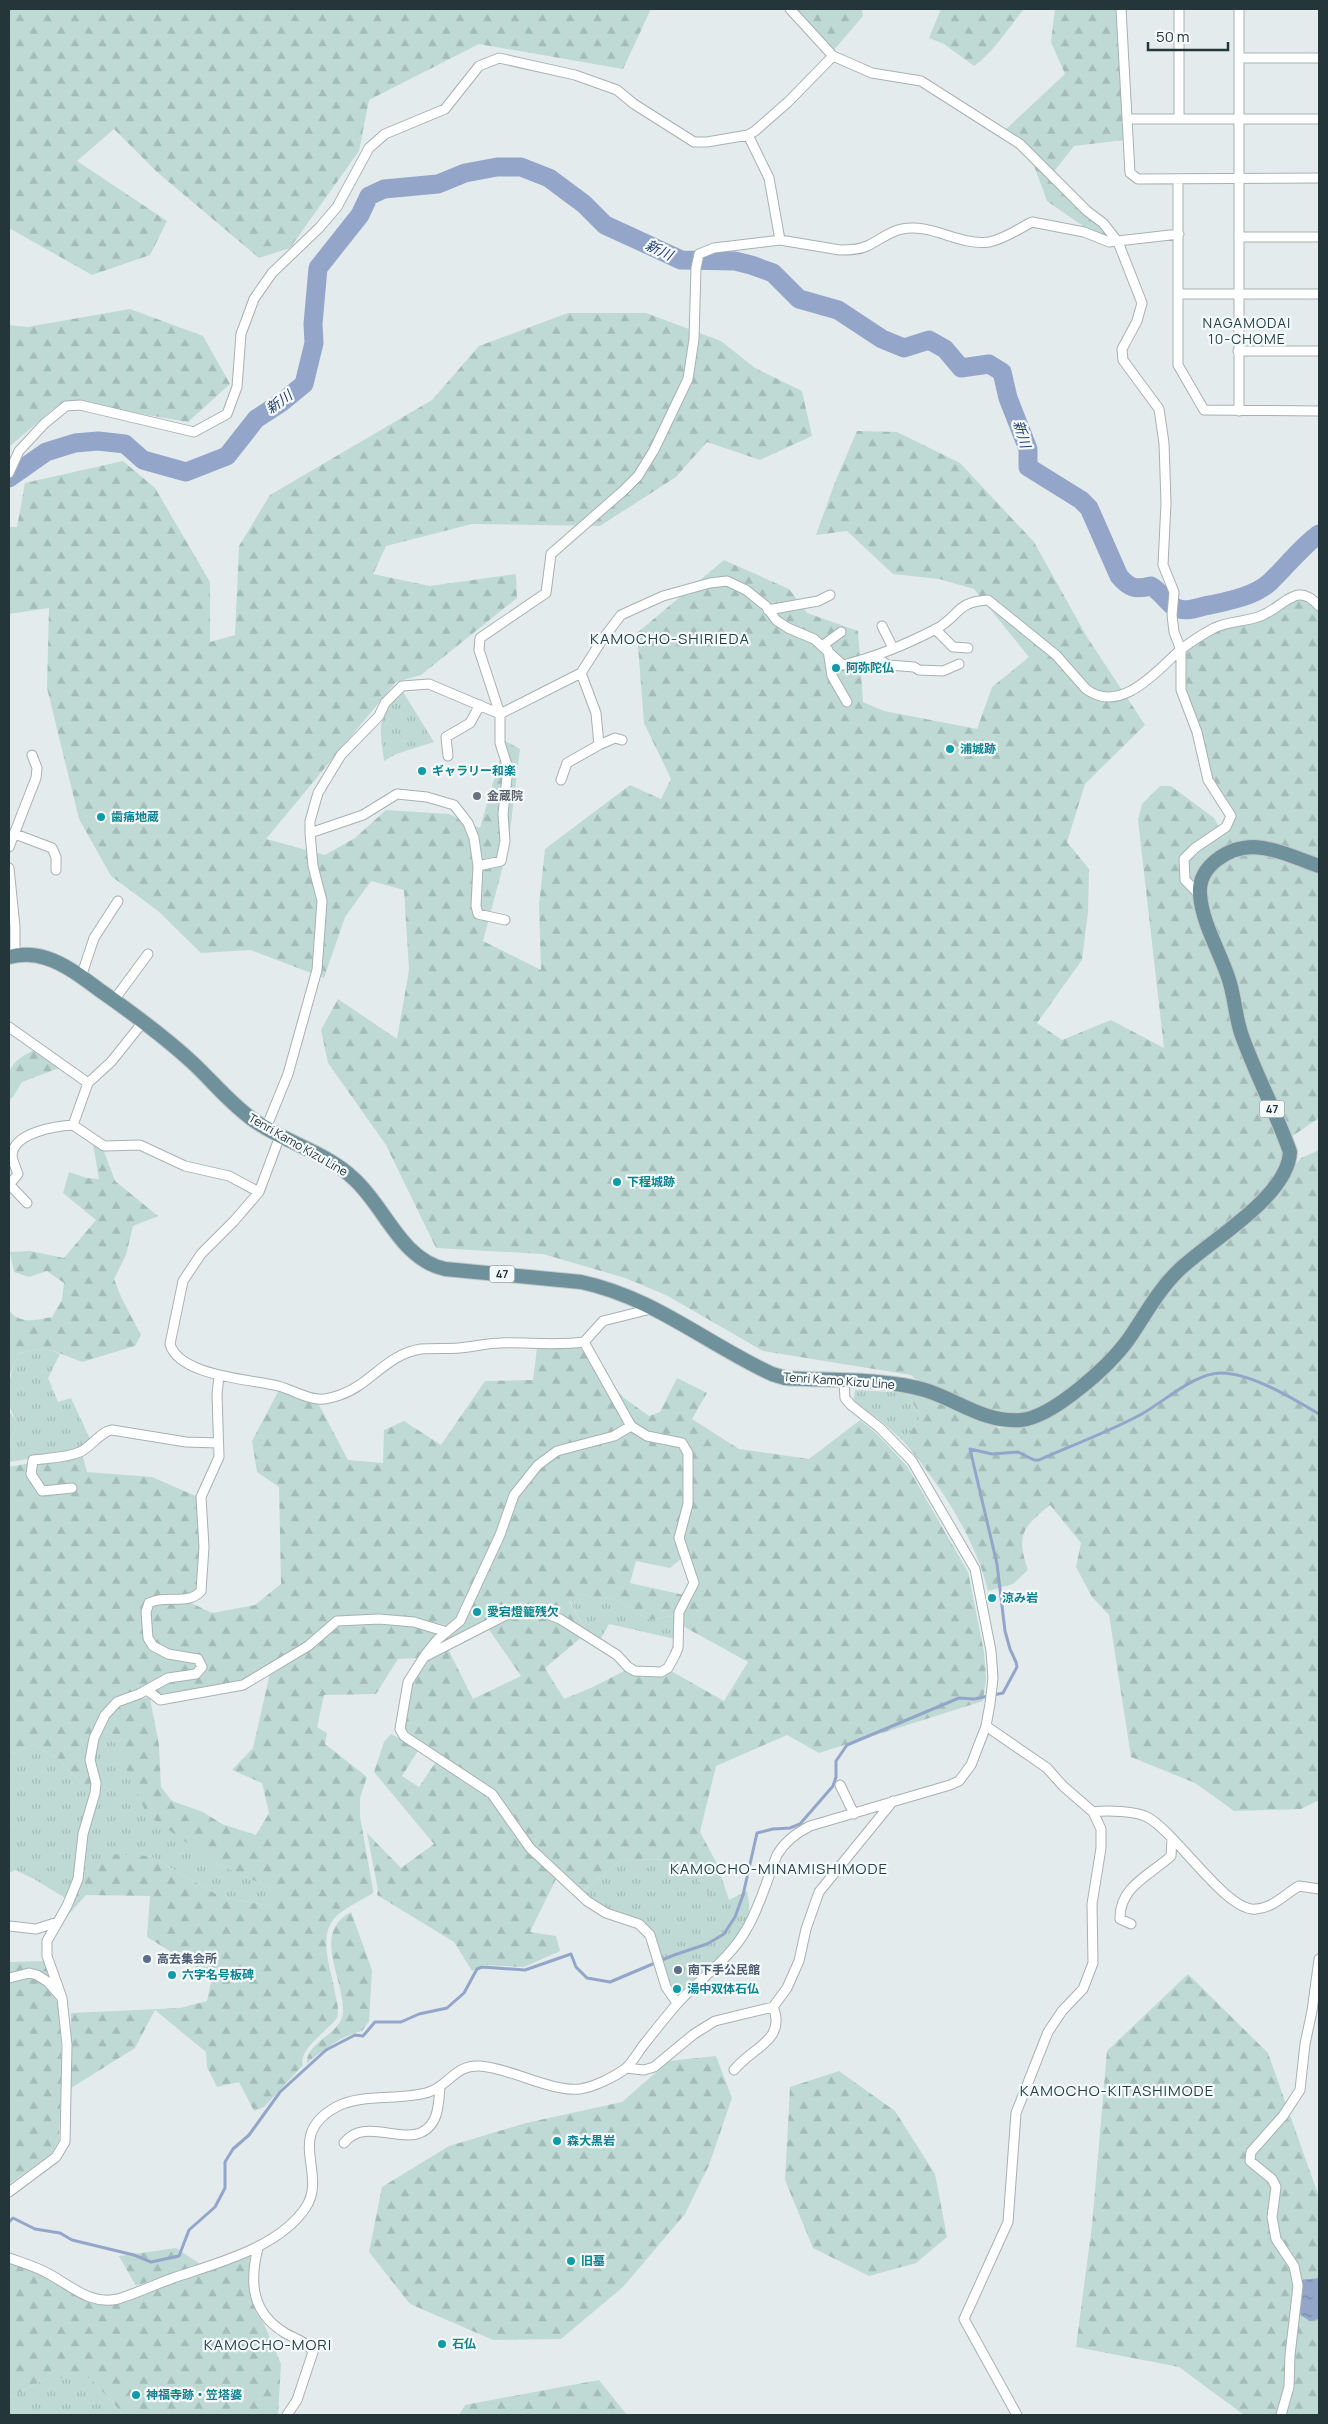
<svg xmlns="http://www.w3.org/2000/svg" width="1328" height="2424" font-family="Manrope,'Noto Sans JP',sans-serif">
<style>
.grass{fill:url(#grass-tufts)}
.forest{fill:url(#forest-firs)}
.water{fill:url(#water-ripples)}
.lines{fill:none;stroke-linecap:round;stroke-linejoin:round}
.stream{stroke:#93a6ca;stroke-width:3}
.river{stroke:#93a6ca;stroke-width:19}
.street-casing{stroke:#a7b1b3;stroke-width:11}
.primary-casing{stroke:#c2c7c8;stroke-width:16}
.street{stroke:#fff;stroke-width:9}
.primary{stroke:#6e919c;stroke-width:14}
.culture-dot{fill:#0f9aa8;stroke:#f4f9f9;stroke-width:2}
.worship-dot{fill:#6b7280;stroke:#f4f9f9;stroke-width:2}
.service-dot{fill:#5c6f8a;stroke:#f4f9f9;stroke-width:2}
.labels{text-anchor:middle;stroke-width:4.5;stroke-linejoin:round;paint-order:stroke}
.shield{fill:#f4f9f9;stroke:#637074;stroke-width:1}
.shield-label{font-size:11px;font-weight:bold;fill:#25363b}
.culture-label{font-size:12px;font-weight:bold;fill:#0d838f;stroke:#f4f9f9;text-anchor:start}
.worship-label{font-size:12px;font-weight:bold;fill:#5b616d;stroke:#f4f9f9;text-anchor:start}
.street-label{font-size:12px;fill:#25363b;stroke:#f4f9f9}
.service-label{font-size:12px;font-weight:bold;fill:#4e5e75;stroke:#f4f9f9;text-anchor:start}
.water-label{font-size:14px;font-style:italic;fill:#263f71;stroke:#f4f9f9}
.neighbourhood-label{font-size:14px;letter-spacing:1px;fill:#24414b;stroke:#f4f9f9}
.quarter-label{font-size:15px;letter-spacing:1px;fill:#24414b;stroke:#f4f9f9}
</style>
<defs>
<pattern id="grass-tufts" width="24" height="20" patternUnits="userSpaceOnUse" patternTransform="scale(1.25)"><rect width="24" height="20" fill="#bfdad4"/><path d="M3 7l-1-3M5 7V3M7 7l1-3M15 17l-1-3M17 17v-4M19 17l1-3" fill="none" stroke="#a4bcb7"/></pattern>
<pattern id="forest-firs" width="22" height="20" patternUnits="userSpaceOnUse" patternTransform="scale(1.25)"><rect width="22" height="20" fill="#bfdad4"/><path d="M5 1l3.5 6h-7zM16 11l3.5 6h-7z" fill="#a4bcb7"/></pattern>
<pattern id="water-ripples" width="26" height="14" patternUnits="userSpaceOnUse" patternTransform="scale(1.25)"><rect width="26" height="14" fill="#93a6ca"/><path d="M2 4q2-2 4 0t4 0M15 11q2-2 4 0t4 0" fill="none" stroke="#7888a5"/></pattern>
</defs>
<rect width="100%" height="100%" fill="#e4ebec"/>
<path class="grass" d="M403,692L434,742L396,754L384,761C380,726 375,718 403,692Z
M46,1348L60,1354L48,1378L58,1402L71,1398L91,1441L71,1452L15,1461L11,1440L17,1422C2,1400 9,1376 19,1353Z
M855,1390L907,1393L921,1417L903,1441L881,1421L853,1401Z
M582,1594L596,1599L613,1598L650,1620L676,1615L675,1639L609,1624L600,1640L586,1631L569,1600Z
M105,1721L216,1863L287,1895L271,1906L221,1897L150,1856L82,1871L86,1835L90,1820L94,1750Z
M33,1745L57,1758L91,1793L75,1879L67,1899L34,1879L15,1870L9,1873V1755Z
M622,1859L681,1860L709,1892L717,1864L729,1900L747,1891C748,1897 750,1905 749,1911C747,1931 696,1984 678,1995L670,1990L652,1933L640,1921L608,1910L582,1892Z
M47,2378H90L124,2415H9V2398Z"/>
<path class="forest" d="M9,9H651L623,69L479,44L369,100L359,151L290,248L259,258L157,172L114,129L77,161L167,221L150,255L92,275L9,228Z
M793,9H862L863,16L833,51Z
M941,9H1024C1008,28 994,52 974,66L944,44L929,38Z
M1055,9H1117L1124,140L1074,146L1052,174L1003,132L1065,74L1051,42Z
M1032,160L1095,216L1108,236L1090,231L1047,201Z
M130,309L203,336L230,384L188,422L72,402L53,409L9,447V325L27,327Z
M568,313H646L721,341L755,368L802,391L812,436L760,460L707,442L676,477L600,526L472,524L386,546L373,574L430,586L516,574L517,598L421,675L396,682L266,839L325,855L355,838L386,810L449,814L480,828L505,741L520,749L508,847L483,941L541,970L539,905L545,849L630,785L661,799L671,779L644,723L637,633L724,560L789,589L807,613L858,631L863,702L884,711L977,729L992,687L1029,657L974,589L939,579L893,574L847,531L816,535L835,482L857,431L897,432L960,463L1034,542L1087,637L1145,725L1085,784L1067,842L1089,869L1088,912L1082,960L1037,1023L1062,1040L1111,1020L1164,1048L1138,820L1142,804L1160,786H1171L1214,818L1219,827L1232,823L1216,791L1183,690V653L1215,631L1299,597H1305L1319,609V860C1298,853 1266,839 1244,840C1235,841 1226,846 1219,851C1205,859 1198,868 1194,884L1217,962L1286,1156C1280,1166 1274,1178 1267,1188C1253,1207 1231,1221 1215,1238C1174,1284 1080,1405 1019,1413C990,1417 944,1391 916,1379L911,1375L763,1351L666,1295L625,1278L543,1254L436,1248L386,1145L328,1063L321,1030L338,999L397,1039L409,970L404,890L371,881L345,917L324,978L251,950L201,953L158,911L111,876L79,819L47,688L49,608L9,614V527H17L25,483L123,461L155,488L210,582V642L235,635L239,546L270,495L432,400L479,346Z
M1246,853L1263,854L1319,872V1118L1288,1139L1244,1031L1208,901C1207,872 1218,860 1246,853Z
M34,1050L59,1068L22,1082L13,1097L9,1100C9,1070 5,1065 34,1050Z
M93,1144L103,1149L115,1181L158,1216L133,1226L126,1255L114,1279L122,1299L141,1335L135,1346L82,1362L46,1348L19,1353L9,1377V1310C20,1325 35,1320 52,1317L62,1300L64,1283L47,1271L29,1277L14,1272L10,1252L30,1251L64,1258L96,1220L63,1193L69,1172L87,1178L99,1179Z
M1319,1150V1800L1301,1809L1234,1811L1195,1783L1131,1757L1109,1615L1092,1597L1076,1567L1081,1543L1050,1505C1022,1528 1016,1535 1028,1570L1013,1584L988,1591C976,1539 938,1481 903,1441L921,1417L907,1393L924,1396L999,1428L1022,1426L1049,1418L1082,1393L1170,1285L1290,1171L1301,1158Z
M580,1347L604,1383L624,1425L612,1433L536,1463L497,1533L457,1619L449,1626L415,1618L379,1615L336,1617L306,1643L242,1681L161,1696L154,1692V1688C159,1686 165,1683 170,1681C183,1678 204,1683 206,1664L199,1655C186,1653 158,1653 152,1637C150,1629 151,1618 150,1609L157,1604L189,1602L212,1613L255,1605L281,1584L279,1487L257,1472L252,1441L279,1390L318,1403L348,1460L383,1463L384,1430L404,1421L441,1445L485,1381L533,1380L537,1348Z
M677,1378L707,1393L692,1419L739,1449L809,1459L860,1420L878,1435L907,1466L968,1572L984,1652L986,1678L983,1701L819,1753L787,1735L716,1766L700,1832L717,1864L709,1893L681,1860L622,1859L582,1892L532,1846L494,1791L407,1733L404,1729L411,1683L426,1659L448,1649L473,1699L521,1676L488,1628C533,1604 542,1614 583,1636L545,1668L564,1699L593,1687L626,1670C641,1677 656,1678 671,1671L724,1701L748,1662L681,1625L683,1613L698,1583L682,1538L691,1452C684,1430 653,1439 635,1425C626,1418 617,1394 611,1384L624,1398L649,1416L660,1412Z
M9,1411L17,1422L11,1440L15,1461L9,1462Z
M632,1429L681,1446L685,1453L682,1558L670,1568L636,1561L630,1583L684,1595L676,1615L650,1620L613,1598L596,1599L582,1594L569,1601L586,1631L537,1607L434,1648L457,1628L517,1496L540,1468L558,1454Z
M82,1453L87,1472L152,1477L198,1497L201,1547L198,1589L192,1594L150,1599L145,1639L199,1664L195,1671L168,1674L150,1682L145,1687L128,1693L91,1737L87,1761L92,1783L91,1793L57,1758L33,1745L9,1755V1467Z
M359,1622L414,1625L437,1631L438,1635L424,1648L420,1658L398,1659L376,1694L324,1695L317,1727L327,1733L325,1744L367,1777L360,1798V1816L373,1890V1893C362,1900 350,1905 340,1913C315,1931 331,1968 335,1992C336,2001 340,2009 337,2018C328,2030 297,2051 303,2065L264,2107L254,2111L239,2082L217,2087L207,2067L206,2052L155,2010L135,2048L71,2088V2013L180,2008L207,2001L212,1977L147,1937L150,1896L86,1895L61,1923L82,1871L108,1854L150,1856L221,1897L271,1906L286,1895L216,1863L147,1815L105,1721C118,1707 129,1696 150,1698L159,1745L161,1787L172,1801L203,1812L222,1824L256,1835L269,1813L262,1783L232,1770L253,1748L270,1673L335,1626Z
M391,1734L419,1749L402,1776L419,1787L437,1760L490,1796L527,1850L556,1879L530,1932L556,1936L560,1951L524,1967L482,1965L472,1971L454,1942L377,1895L378,1890L367,1833L401,1868L434,1844L374,1772L384,1742Z
M351,1912L372,1970L369,2021L362,2031C341,2036 324,2049 307,2063C306,2041 343,2034 343,2011C344,1978 311,1933 351,1912Z
M44,1961L52,1978C36,1968 26,1970 9,1974V1962Z
M1188,1974L1268,2053L1319,2197V2415H1244L1179,2367L1076,2347L1092,2225L1107,2051Z
M29,1977C42,1981 52,1989 57,2002C60,2010 60,2020 60,2029C63,2066 60,2103 59,2141L52,2153L9,2184V1982Z
M716,2056L732,2098L709,2165L685,2214L623,2287L561,2339L493,2340L410,2304L369,2252L382,2187L449,2146L526,2123L622,2102L669,2061Z
M839,2071L895,2111L935,2174L947,2237L916,2263L869,2276L813,2248L785,2180L790,2087Z
M176,2248L200,2264L136,2286L119,2256Z
M250,2257L249,2270L252,2296L281,2364L278,2415H124L90,2378H47L9,2398V2262L48,2278L91,2303L105,2305L119,2303L171,2283Z
M599,2380L627,2415H459L465,2405Z"/>
<path class="water" d="M1319,2278V2319L1310,2321L1297,2313L1301,2280Z"/>
<g class="lines">
<path class="stream" d="M9,2222L13,2218L35,2229L60,2233L72,2240L134,2255L151,2262L179,2256L189,2230L215,2207L225,2188V2162L233,2149L249,2135L280,2092L326,2050L355,2035L363,2036L375,2022H401L419,2014L447,2008L464,1993L477,1969L482,1967L525,1970L571,1954L576,1967L587,1978L610,1982L674,1955L707,1944L724,1934L735,1917L743,1895L757,1833L773,1829L790,1828L800,1824L833,1786L836,1777V1761L847,1745L959,1698L974,1699L1003,1693L1017,1667L1016,1662L1010,1649L1005,1631L997,1564L970,1449L992,1454L1018,1452L1034,1460H1039C1073,1445 1108,1432 1140,1415C1164,1402 1194,1373 1221,1373C1251,1373 1294,1399 1319,1414"/>
<path class="river" d="M9,478L46,452L75,443L98,441L125,444L143,460L186,472L227,456L256,419L282,402L304,384L314,343L313,324L318,268L360,215L369,196L384,189L438,184L465,173L497,167H521L549,178L584,204L605,225L681,260L735,261L751,265L773,273L799,299L838,310L882,339L904,348L929,340L945,349L961,368L989,364L1002,372L1008,398L1028,449V467L1081,500L1089,508L1119,576C1129,588 1135,590 1151,586C1162,592 1169,607 1180,609C1188,612 1201,606 1210,605C1229,601 1255,596 1270,582C1287,566 1300,548 1319,534"/>
<defs>
<path id="street" d="M790,9L833,56L872,73L921,81L1020,144L1087,211L1103,223L1118,242L1142,303L1137,321L1122,349L1123,360L1159,409L1164,443L1166,503L1163,565L1174,592L1172,615L1174,632L1181,650V690L1197,732L1208,780L1231,816L1226,827L1195,848L1184,859L1185,880L1200,895
M1121,9L1130,173L1138,179L1319,178
M1179,9V118
M1239,58H1319
M1127,119H1319
M748,135L769,178L780,240
M1178,179V365L1204,410L1319,411
M1239,237H1319
M1178,294H1319
M1238,351H1319
M1239,411V9
M9,473L19,451L44,424L66,406L80,405L194,432L227,414L237,387L241,334L254,299L272,273L319,228L337,207L369,148L385,134L445,109L479,66L499,58L575,75L617,90L634,104L694,142H707L748,135L755,131L788,102L833,56
M768,610L818,601L830,595
M882,626L893,648
M935,629L953,647L968,648
M822,646L841,632
M828,650L832,676L847,702
M875,657L888,665L914,667L919,670L943,671L959,664
M500,714L581,673L602,640L621,615L663,596L710,583L727,581L746,590L766,606L776,620L788,628L814,639L843,665C876,657 907,644 936,629C960,616 955,602 988,600L1056,655L1086,689C1120,715 1157,671 1179,651C1189,643 1203,634 1214,628C1231,620 1251,622 1265,614C1287,603 1298,582 1319,606
M599,745L615,738L622,740
M448,756L446,737L470,723L480,705
M561,780L567,763L599,745L596,713L581,673
M310,833L363,815L397,794L427,797L454,805L468,823L474,838L478,866L476,906L478,914L505,920
M15,834L52,848L56,857V870
M9,847L36,778L37,768L32,755
M478,866L501,861L505,841L503,814L508,768L500,743V714L479,650L480,638L546,593L551,554L623,491L638,476L654,450L688,379L694,339L696,268L699,254L714,248L780,240L840,250C849,250 859,250 867,246C878,241 890,231 902,229C932,223 959,246 989,242C1005,239 1018,229 1032,222L1084,232L1109,242L1179,234
M9,868L15,927V955
M81,977L94,938L118,901
M114,1000L148,954
M143,1022L111,1062L88,1083L73,1125L104,1146L140,1145L185,1166L229,1176L259,1192
M9,1027L88,1083
M266,1128L288,1074L317,970L322,901L313,866L310,833V821L318,793L341,755L379,716L385,703L402,686L429,684L500,714
M280,1136L259,1192L234,1221L201,1254L183,1281L170,1344C179,1376 250,1379 278,1386C291,1389 304,1398 318,1399C324,1400 334,1397 340,1395C370,1385 387,1354 421,1349C434,1348 447,1349 459,1348C473,1347 487,1343 500,1343C528,1342 555,1346 584,1342L603,1321L655,1308
M9,1184L27,1203
M9,1185L18,1174C16,1168 12,1160 12,1155C14,1132 57,1126 73,1125
M584,1342L631,1426L647,1436L682,1443L688,1453V1504L679,1538L694,1583L679,1612L678,1648L675,1655L668,1668L661,1672L635,1671L628,1667L617,1655L560,1619L537,1610H522L504,1616L424,1657L408,1682L400,1729L404,1736L492,1794L530,1848L587,1901L606,1913L639,1924L650,1935L666,1987L677,2003
M72,1488L42,1491L31,1474L33,1460C48,1458 66,1458 80,1452C91,1447 101,1431 112,1430L186,1442L218,1443
M425,1655L438,1639L460,1621L500,1535L514,1495L538,1465L557,1451L614,1436L631,1426
M147,1690L160,1700L243,1685L308,1646L337,1621L379,1619L414,1622L447,1632
M986,1726L1047,1768L1063,1786L1093,1812L1101,1829V1848L1092,1904L1093,1963L1083,1989L1062,2011L1048,2032L1016,2113L1008,2222L964,2319L1017,2415
M840,1785L854,1814
M1093,1812C1106,1810 1136,1811 1147,1817C1176,1832 1227,1913 1256,1909C1273,1908 1285,1894 1299,1886L1319,1889
M1131,1924L1120,1919C1119,1887 1150,1875 1171,1856L1172,1838
M9,1926L36,1929L58,1922
M9,1978L29,1973L37,1975L48,1982L62,1998L67,2045L65,2142L56,2157L9,2192
M62,1998L47,1956V1941L67,1906L78,1879L83,1834L95,1793L96,1783L90,1760L94,1738L105,1715L117,1702L139,1694L168,1678L196,1674L202,1667L198,1659L168,1654L153,1646L148,1638L146,1612L149,1603C165,1594 188,1606 201,1591L204,1547L201,1497L219,1457L217,1394L219,1376
M626,2068L644,2070L654,2067L694,2034L715,2021L773,2007L787,1988L799,1961L806,1929L819,1892L893,1801
M734,2070C751,2048 787,2040 773,2007
M344,2143C367,2112 415,2156 434,2120C439,2111 439,2097 440,2087
M258,2248C249,2283 252,2313 285,2333C295,2339 306,2341 313,2352L297,2400L287,2415
M9,2258C23,2263 37,2267 49,2274C73,2287 90,2305 118,2299C137,2293 154,2285 173,2278C217,2263 279,2248 306,2207C328,2173 284,2136 336,2107C362,2093 401,2101 429,2092C448,2086 456,2064 480,2066C511,2068 550,2092 580,2089C594,2087 614,2077 625,2069C632,2063 637,2054 642,2047C653,2033 664,2019 676,2005C698,1980 730,1959 746,1930C760,1907 767,1879 777,1855C785,1841 796,1833 810,1826L950,1785L959,1781L971,1765L986,1726L990,1704L993,1678L991,1651L975,1569L912,1461L880,1428L851,1405L845,1398L844,1382
M1281,2415L1289,2387L1290,2355L1298,2286L1294,2266L1276,2239L1272,2217L1276,2187L1272,2179L1250,2161L1251,2152L1283,2116L1300,2090L1305,2044L1312,2011L1319,1959"/>
<path id="primary" d="M9,957C21,954 34,954 46,958C65,964 82,977 98,989C131,1012 164,1036 194,1064C213,1082 230,1103 252,1119C283,1142 324,1151 353,1178C385,1206 400,1259 445,1269L581,1282C653,1297 707,1344 772,1374L785,1378C828,1381 884,1378 925,1390C958,1400 984,1423 1021,1420C1053,1417 1109,1366 1128,1340C1144,1317 1158,1290 1179,1270C1209,1241 1288,1197 1290,1152C1276,1112 1256,1075 1242,1036C1235,1017 1235,996 1228,977C1219,950 1202,923 1200,894C1198,866 1228,847 1254,847C1275,848 1299,859 1319,866"/>
</defs>
<use href="#street" class="street-casing"/>
<use href="#primary" class="primary-casing"/>
<use href="#street" class="street"/>
<use href="#primary" class="primary"/>
</g>
<g class="culture-dot">
<circle cx="836" cy="668" r="5"/>
<circle cx="950" cy="749" r="5"/>
<circle cx="422" cy="771" r="5"/>
<circle cx="101" cy="817" r="5"/>
<circle cx="617" cy="1182" r="5"/>
<circle cx="992" cy="1598" r="5"/>
<circle cx="477" cy="1612" r="5"/>
<circle cx="172" cy="1975" r="5"/>
<circle cx="677" cy="1989" r="5"/>
<circle cx="557" cy="2141" r="5"/>
<circle cx="571" cy="2261" r="5"/>
<circle cx="442" cy="2344" r="5"/>
<circle cx="136" cy="2395" r="5"/>
</g>
<circle class="worship-dot" cx="477" cy="796" r="5"/>
<g class="service-dot">
<circle cx="147" cy="1959" r="5"/>
<circle cx="678" cy="1970" r="5"/>
</g>
<g class="labels">
<g class="shield">
<rect x="1259.5" y="1100.5" width="25" height="17" rx="4"/>
<rect x="489.5" y="1265.5" width="25" height="17" rx="4"/>
</g>
<g class="shield-label">
<text x="1272" y="1113">47</text>
<text x="502" y="1278">47</text>
</g>
<g class="culture-label">
<text x="846" y="672">阿弥陀仏</text>
<text x="960" y="753">浦城跡</text>
<text x="432" y="775">ギャラリー和楽</text>
<text x="111" y="821">歯痛地蔵</text>
<text x="627" y="1186">下程城跡</text>
<text x="1002" y="1602">涼み岩</text>
<text x="487" y="1616">愛宕燈籠残欠</text>
<text x="182" y="1979">六字名号板碑</text>
<text x="687" y="1993">湯中双体石仏</text>
<text x="567" y="2145">森大黒岩</text>
<text x="581" y="2265">旧墓</text>
<text x="452" y="2348">石仏</text>
<text x="146" y="2399">神福寺跡・笠塔婆</text>
</g>
<g class="worship-label">
<text x="487" y="800">金蔵院</text>
</g>
<g class="street-label">
<text transform="translate(298 1145) rotate(30)" y="4">Tenri Kamo Kizu Line</text>
<text transform="translate(839 1381) rotate(4)" y="4">Tenri Kamo Kizu Line</text>
</g>
<g class="service-label">
<text x="157" y="1963">高去集会所</text>
<text x="688" y="1974">南下手公民館</text>
</g>
<g class="water-label">
<text transform="translate(659 250) rotate(25)" y="5">新川</text>
<text transform="translate(279 402) rotate(-36)" y="5">新川</text>
<text transform="translate(1022 434) rotate(73)" y="5">新川</text>
</g>
<g class="neighbourhood-label">
<text x="1247" y="328">NAGAMODAI<tspan x="1247" dy="16">10-CHOME</tspan></text>
</g>
<g class="quarter-label">
<text x="670" y="644">KAMOCHO-SHIRIEDA</text>
<text x="779" y="1874">KAMOCHO-MINAMISHIMODE</text>
<text x="1117" y="2096">KAMOCHO-KITASHIMODE</text>
<text x="268" y="2350">KAMOCHO-MORI</text>
</g>
</g>
<rect width="1328" height="2424" fill="none" stroke="#25363b" stroke-width="20"/>
<path d="M1148 42v8h80v-8" fill="none" stroke="#25363b" stroke-width="2.5"/>
<text x="1156" y="42" font-size="15" fill="#25363b" stroke="#f4f9f9" stroke-width="4" paint-order="stroke">50 m</text>
</svg>
